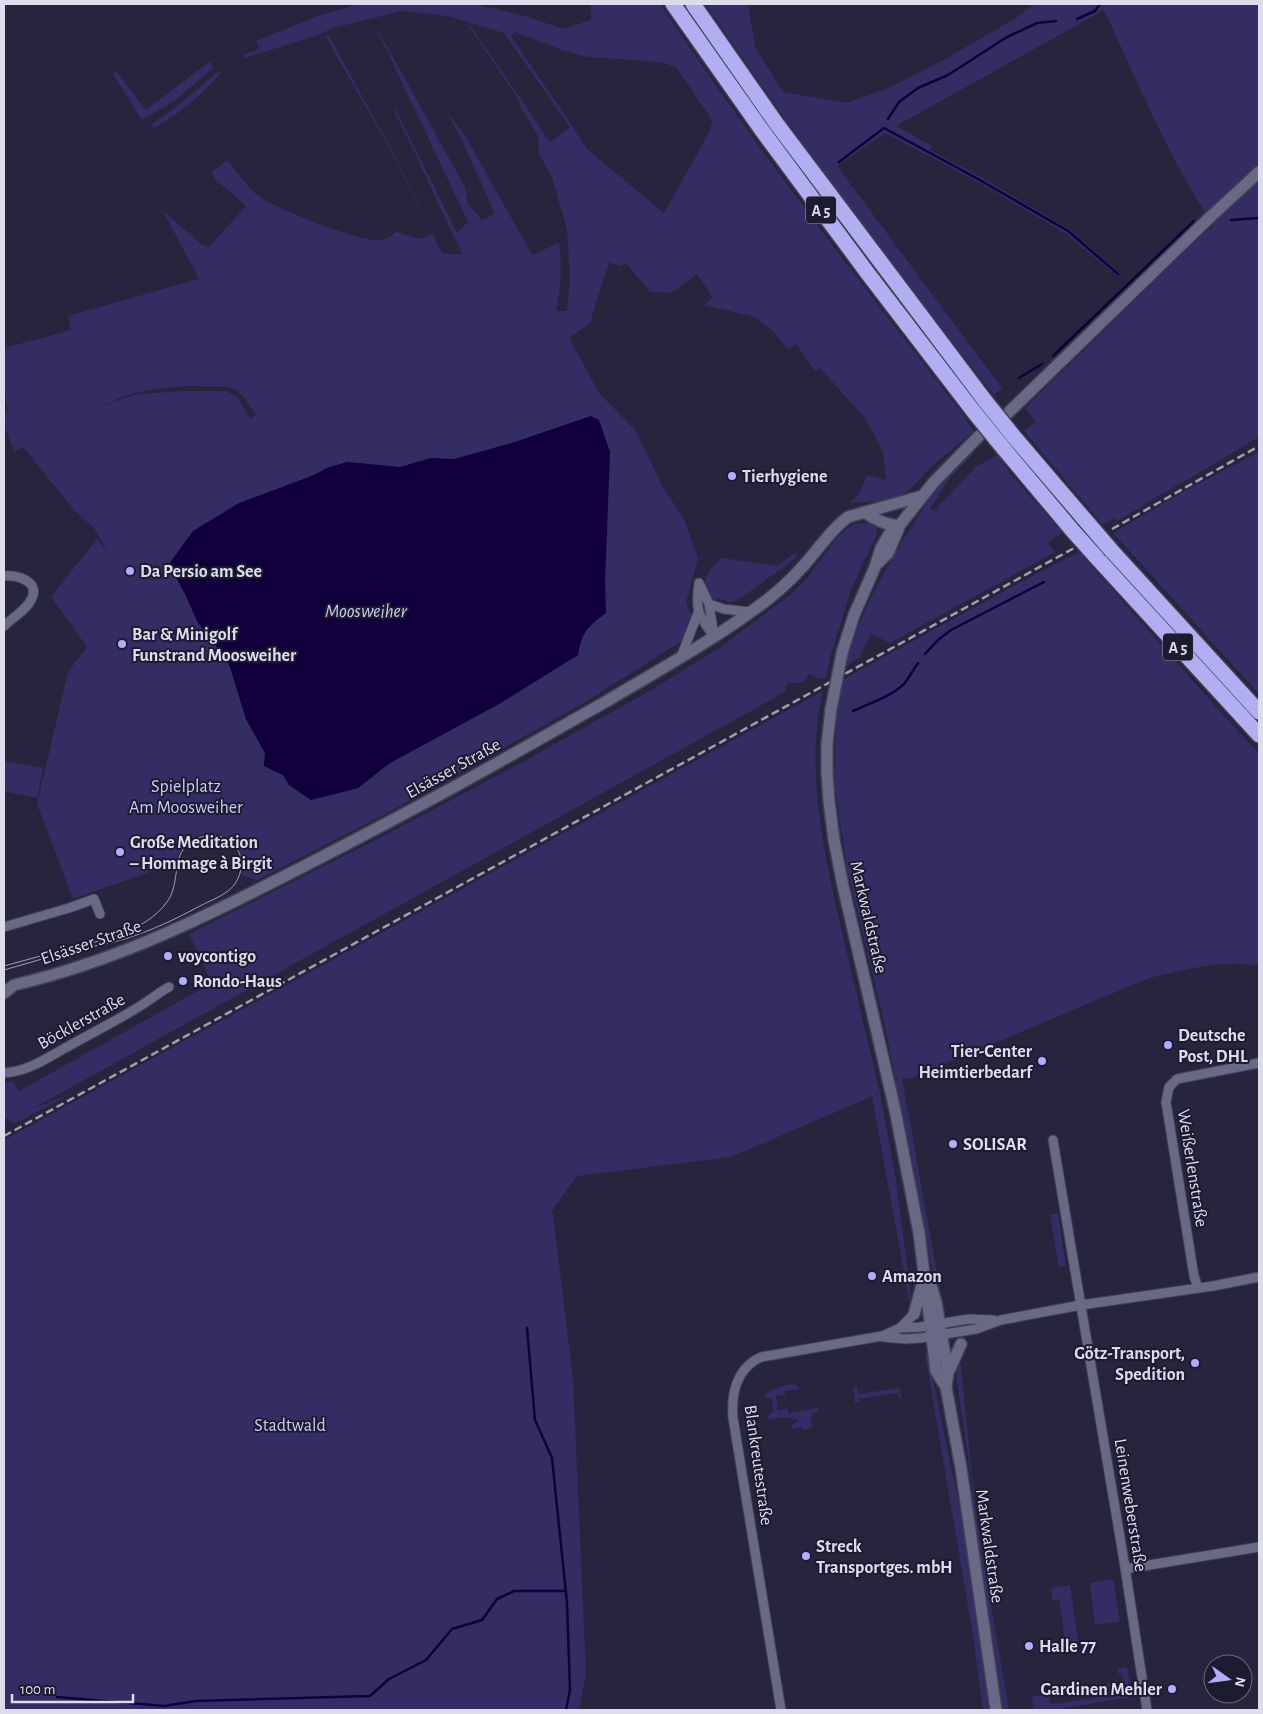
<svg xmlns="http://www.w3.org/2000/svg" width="1263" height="1714" font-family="'Alegreya Sans',sans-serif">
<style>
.green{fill:#342d64;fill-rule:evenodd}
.water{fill:#11003c}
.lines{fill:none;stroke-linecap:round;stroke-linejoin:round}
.stream{stroke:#11003c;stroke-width:2.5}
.street-casing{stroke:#413f53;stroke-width:11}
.secondary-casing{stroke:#413f53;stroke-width:14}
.highway-casing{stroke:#413f53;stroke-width:18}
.street{stroke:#696985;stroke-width:9}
.secondary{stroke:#696985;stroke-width:11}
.highway{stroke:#b1aff1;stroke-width:15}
.tram{stroke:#a09fb2;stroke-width:1}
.rail{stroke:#a09fb2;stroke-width:2.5;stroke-dasharray:8 4;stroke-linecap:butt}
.secondary-bridge-casing{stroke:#413f53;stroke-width:14;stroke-linecap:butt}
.highway-bridge-casing{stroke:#413f53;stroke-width:18;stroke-linecap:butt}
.secondary-bridge{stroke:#696985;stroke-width:11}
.highway-bridge{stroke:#b1aff1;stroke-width:15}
.poi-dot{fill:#b1adfa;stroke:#1d1b32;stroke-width:2}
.labels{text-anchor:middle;stroke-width:4;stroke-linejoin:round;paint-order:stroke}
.shield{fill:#1d1b32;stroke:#a3a2b4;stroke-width:1}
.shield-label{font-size:16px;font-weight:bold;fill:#dcdcec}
.poi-label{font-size:18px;font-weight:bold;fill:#dcdcec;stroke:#1d1b32;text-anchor:start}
.street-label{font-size:18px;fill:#dcdcec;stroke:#1d1b32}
.park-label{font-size:18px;fill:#cdccf4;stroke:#1d1b32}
.water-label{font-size:19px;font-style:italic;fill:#c9c9f1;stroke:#1d1b32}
</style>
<rect width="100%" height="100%" fill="#26253d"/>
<path class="green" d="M360,4H475L525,16L563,29L591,20V4H660C755,146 860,283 966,418L965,419L974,431L932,466L909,490L900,496L887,501L850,503L860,492L867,475L886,480L883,452L870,427L864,417L820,368L815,371L796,344L788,349L771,329L752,316L703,305L713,298L697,274L671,293L650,292L626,263L620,266L609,262L591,319L592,322L569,338L599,393L636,431L662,486L684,519L698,558L686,603L692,617L682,641L577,707L387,813L257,880L241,875C252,826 186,818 176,863L73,899L37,804L68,672L87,647L51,597L97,539L108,552L94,528L74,510L23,447L14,452L6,430L4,414L8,411L4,391V348L71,330L68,316L199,279L164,213H166L202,245L209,247L246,206L216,180L211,173L227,160C237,171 246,186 257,195C274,208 363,244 383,240C387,239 392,235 396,232L420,239L432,234L396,160L326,37L329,36L397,160L442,254H462L414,151L394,111L396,110L457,233L468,222L374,23L465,187L468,204L482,220L495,214L462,140L446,111L466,137L532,255L559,243C562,267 561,288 556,311H567L570,279L567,229L552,177L539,154L538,136L519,105L520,102L468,25H470L550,142L570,127L504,33L448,16L402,11L333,28L318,35L245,58L243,55L259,49L256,41L321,15ZM515,32L562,50L588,57L661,62L676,67L712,120L710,131L664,213L588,150L511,36ZM190,386L231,387L243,396L256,415L250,419L238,398L227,391H181L133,395L104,406C130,390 161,388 190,386ZM591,416L605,584L606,613C587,627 582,632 577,655L499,704L390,763L358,788L311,800L289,785L283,775L264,766L265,753L246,719L230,667L222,653L207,635L197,621L186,596L314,475L327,468L347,462L400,467L431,459H454L515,442Z
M705,4H748L755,47L783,92L847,103L893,86L947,58L1016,18L1034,4H1259V437L1117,521L1114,518L1103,525L1024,431L1036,422L1025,408L1206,231L1212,228L1213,224C1168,158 1138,82 1104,10L896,126L932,146L930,150L979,176L1070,230L1120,273L1117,276L1065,233L976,181L885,133L837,166L1002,388L994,395L889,262L786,120Z
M210,61L213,68L173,102L142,120L113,74L116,71L146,110Z
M219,71L221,73C201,95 180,114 154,128L152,124L172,110Z
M973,448L975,450L972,455L949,479L930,509L934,511L976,467L997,455L1012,476L1062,532L1048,543L1055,552L890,643L871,634L860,657L847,666C846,658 851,648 853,640C870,592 897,548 925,506L923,505L935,488Z
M1259,452V694L1113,533L1181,493Z
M860,523H869L876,527L877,534L852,587L831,654L826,678L818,679L814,675L809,674L802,683H788L785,692L32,1109L70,1094L14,1124L7,1118L5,1119L4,1116V1083L13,1081L19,1091L212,983L189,934L387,834L512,768L646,693L718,649L790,595L808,577L837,537L853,524Z
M1079,552L1225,717L1259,753V966C1223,959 1185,970 1149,978L909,1079L902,1078L943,1307L941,1305L935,1283L895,1079L901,1078L895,1077L883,1017L847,868L834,781L837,711L842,680L1037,573Z
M795,553L797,557L737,601L728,602L718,598L715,600C697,584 707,571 722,558L777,566Z
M823,691C803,771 827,867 845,945C857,994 868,1044 880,1093L731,1157L577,1176L551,1212L553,1214L573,1379L586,1674L579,1710H4V1140Z
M4,761L43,768L37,798L4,791Z
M880,1094L895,1174L911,1296L910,1305L872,1097Z
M1058,1213L1066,1266L1059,1267L1050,1215Z
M925,1353L928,1355L961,1515L984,1658L988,1710H983L973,1636Z
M960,1358L977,1523L1009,1710H1002L973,1529L972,1484L957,1382L956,1364Z
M789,1384L797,1385L799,1389L784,1391L785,1397L784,1398L783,1395L776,1396L778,1410L785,1409V1407L787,1406L788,1413L818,1408L819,1412H814L811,1417L812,1428L803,1430L802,1427L792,1429L791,1425L799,1420C789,1417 778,1418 768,1419V1416L774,1411L771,1397L765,1398L767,1392Z
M857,1386L858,1394L900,1388L901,1398H899L898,1393L859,1399L860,1402L855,1403L853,1388Z
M1113,1579L1120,1622L1095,1625L1090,1583Z
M1070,1585L1078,1641L1076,1645L1066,1646L1059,1600L1052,1601L1051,1588Z
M1127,1667L1132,1697L1052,1710H1034L1032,1697L1049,1694L1051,1704L1107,1696L1111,1691L1106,1684L1112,1682L1115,1685L1120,1686L1124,1677L1118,1673L1117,1669Z"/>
<path class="water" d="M591,416L599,420L610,452L605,584L606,613C587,627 582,632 578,655L499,704L390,763L358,788L311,800L289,785L283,775L264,766L265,753L246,719L230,667L222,653L207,635L197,621L186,596L169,564L193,531L239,503L314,475L327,468L347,462L400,467L431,458L454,459L515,442Z"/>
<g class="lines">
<path class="stream" d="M1077,19L1095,11L1100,4
M888,119L899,102L918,88L948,75L1007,37L1037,23L1056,21
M839,162L884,128L978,179L1068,231L1118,274
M1231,220L1259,218
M1053,356L1194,221
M1019,378L1042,364
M925,654L938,640L951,630L1044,582
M853,711C870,703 890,697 904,684C909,678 913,670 918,663
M527,1328L535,1420L552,1458L567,1603L570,1690L566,1710
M57,1697L164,1706L196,1701L370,1696L389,1679L426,1660L452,1629L482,1620L497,1599L514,1591H566"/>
<defs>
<path id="street" d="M4,576C15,575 40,580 32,598C28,609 12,618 4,626
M699,583C695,609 698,616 714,636
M699,583L709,604L714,636
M709,604L724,609L750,612
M681,657L698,613
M4,927L69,908L94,899L100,914
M4,1073C27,1072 47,1058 67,1047C90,1034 114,1022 137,1008C149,1001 158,993 169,987
M1053,1140L1124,1561L1147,1710
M1198,1288L1194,1276L1166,1102L1169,1087L1177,1079L1259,1063
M900,1328L920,1327L969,1319L994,1320
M883,1337L905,1339L921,1338L976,1329L1001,1320L1081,1305L1213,1286L1259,1277
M1125,1569L1259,1547
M781,1710L733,1418C731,1393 737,1368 761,1357L882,1336L900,1328L914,1314"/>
<path id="secondary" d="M1009,412L1206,221L1259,172
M865,512C876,521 886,524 899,526
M878,563L888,553L898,530
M842,653L854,615L875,567L881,548L891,531L899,526L933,483L979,436
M831,709L827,744V773L829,801L834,840L843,886L895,1110L919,1233L936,1371L946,1387
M4,993L14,985C108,963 189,925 275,881C338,849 401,816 463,782C512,755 559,728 607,701C661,669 717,638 767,600C785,586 801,570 815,552C826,539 834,527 848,517L922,496
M930,1282L936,1302L948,1373L946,1387L961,1468L996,1710
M914,1314L922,1285
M948,1373L961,1344"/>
<path id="highway" d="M673,4L761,129L869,275L974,412
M693,4L776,123L986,402
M1015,438L1086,521
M1004,449L1072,530
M1111,550L1259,712
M1097,558L1259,735"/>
</defs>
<use href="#street" class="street-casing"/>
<use href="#secondary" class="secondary-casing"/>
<use href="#highway" class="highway-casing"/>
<use href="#street" class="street"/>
<use href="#secondary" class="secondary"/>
<use href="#highway" class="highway"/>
<path class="tram" d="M4,966C26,960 48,954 70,948C103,940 145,932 167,902C180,885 172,857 188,844C203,832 224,832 236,847C246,861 241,881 228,891C219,898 207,902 198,907C174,920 150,931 125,939C109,944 93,946 77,950C52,956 28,963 4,970"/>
<path class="rail" d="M1112,529L1259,446
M4,1136L1076,547"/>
<defs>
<path id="secondary-bridge" d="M831,709L842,653"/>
<path id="highway-bridge" d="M986,402L1015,438
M974,412L1004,449
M1086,521L1111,550
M1072,530L1097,558"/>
</defs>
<use href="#secondary-bridge" class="secondary-bridge-casing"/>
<use href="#highway-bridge" class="highway-bridge-casing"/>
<use href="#secondary-bridge" class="secondary-bridge"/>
<use href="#highway-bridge" class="highway-bridge"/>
</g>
<g class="poi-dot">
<circle cx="732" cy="476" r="5"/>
<circle cx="130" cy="571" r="5"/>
<circle cx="122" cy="644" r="5"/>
<circle cx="120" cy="852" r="5"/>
<circle cx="168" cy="956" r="5"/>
<circle cx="183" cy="981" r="5"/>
<circle cx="1168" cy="1045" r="5"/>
<circle cx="1042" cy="1061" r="5"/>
<circle cx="953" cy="1144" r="5"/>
<circle cx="872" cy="1276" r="5"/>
<circle cx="1195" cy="1363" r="5"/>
<circle cx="806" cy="1556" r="5"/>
<circle cx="1029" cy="1646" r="5"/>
<circle cx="1172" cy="1689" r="5"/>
</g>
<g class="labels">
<g class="shield">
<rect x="806" y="196.5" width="30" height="27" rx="4"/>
<rect x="1163" y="633.5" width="30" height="27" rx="4"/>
</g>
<g class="shield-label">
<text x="821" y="216">A 5</text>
<text x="1178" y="653">A 5</text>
</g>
<g class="poi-label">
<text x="742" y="482">Tierhygiene</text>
<text x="140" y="577">Da Persio am See</text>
<text x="132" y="640">Bar &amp; Minigolf<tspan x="132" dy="21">Funstrand Moosweiher</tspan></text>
<text x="130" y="848">Große Meditation<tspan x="130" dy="21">– Hommage à Birgit</tspan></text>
<text x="178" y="962">voycontigo</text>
<text x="193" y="987">Rondo-Haus</text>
<text x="1178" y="1041">Deutsche<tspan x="1178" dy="21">Post, DHL</tspan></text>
<text x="1032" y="1057" text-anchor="end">Tier-Center<tspan x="1032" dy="21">Heimtierbedarf</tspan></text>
<text x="963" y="1150">SOLISAR</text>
<text x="882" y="1282">Amazon</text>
<text x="1185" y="1359" text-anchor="end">Götz-Transport,<tspan x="1185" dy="21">Spedition</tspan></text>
<text x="816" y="1552">Streck<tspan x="816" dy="21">Transportges. mbH</tspan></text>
<text x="1039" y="1652">Halle 77</text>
<text x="1162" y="1695" text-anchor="end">Gardinen Mehler</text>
</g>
<g class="street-label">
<text transform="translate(453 768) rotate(-29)" y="6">Elsässer Straße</text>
<text transform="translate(869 917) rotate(77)" y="6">Markwaldstraße</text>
<text transform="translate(91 942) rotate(-19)" y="6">Elsässer Straße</text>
<text transform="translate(81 1021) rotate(-29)" y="6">Böcklerstraße</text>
<text transform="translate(1193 1168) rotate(81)" y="6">Weißerlenstraße</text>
<text transform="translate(759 1465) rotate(82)" y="6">Blankreutestraße</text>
<text transform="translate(1131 1505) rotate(81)" y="6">Leinenweberstraße</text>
<text transform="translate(990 1546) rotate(82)" y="6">Markwaldstraße</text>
</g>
<g class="park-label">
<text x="186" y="792">Spielplatz<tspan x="186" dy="21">Am Moosweiher</tspan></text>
<text x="290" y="1431">Stadtwald</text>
</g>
<g class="water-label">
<text x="366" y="617">Moosweiher</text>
</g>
</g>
<rect width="1263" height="1714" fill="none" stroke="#dcdcec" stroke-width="10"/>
<g transform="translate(1228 1679) rotate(104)"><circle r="24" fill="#1d1b32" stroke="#69687c"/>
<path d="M0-4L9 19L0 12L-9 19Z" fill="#b1adfa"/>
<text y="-8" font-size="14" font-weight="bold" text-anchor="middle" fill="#dcdcec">N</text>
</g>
<path d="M12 1694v8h121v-8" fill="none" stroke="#dcdcec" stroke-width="2.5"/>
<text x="20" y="1694" font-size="15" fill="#dcdcec" stroke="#1d1b32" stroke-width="4" paint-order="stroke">100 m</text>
</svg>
